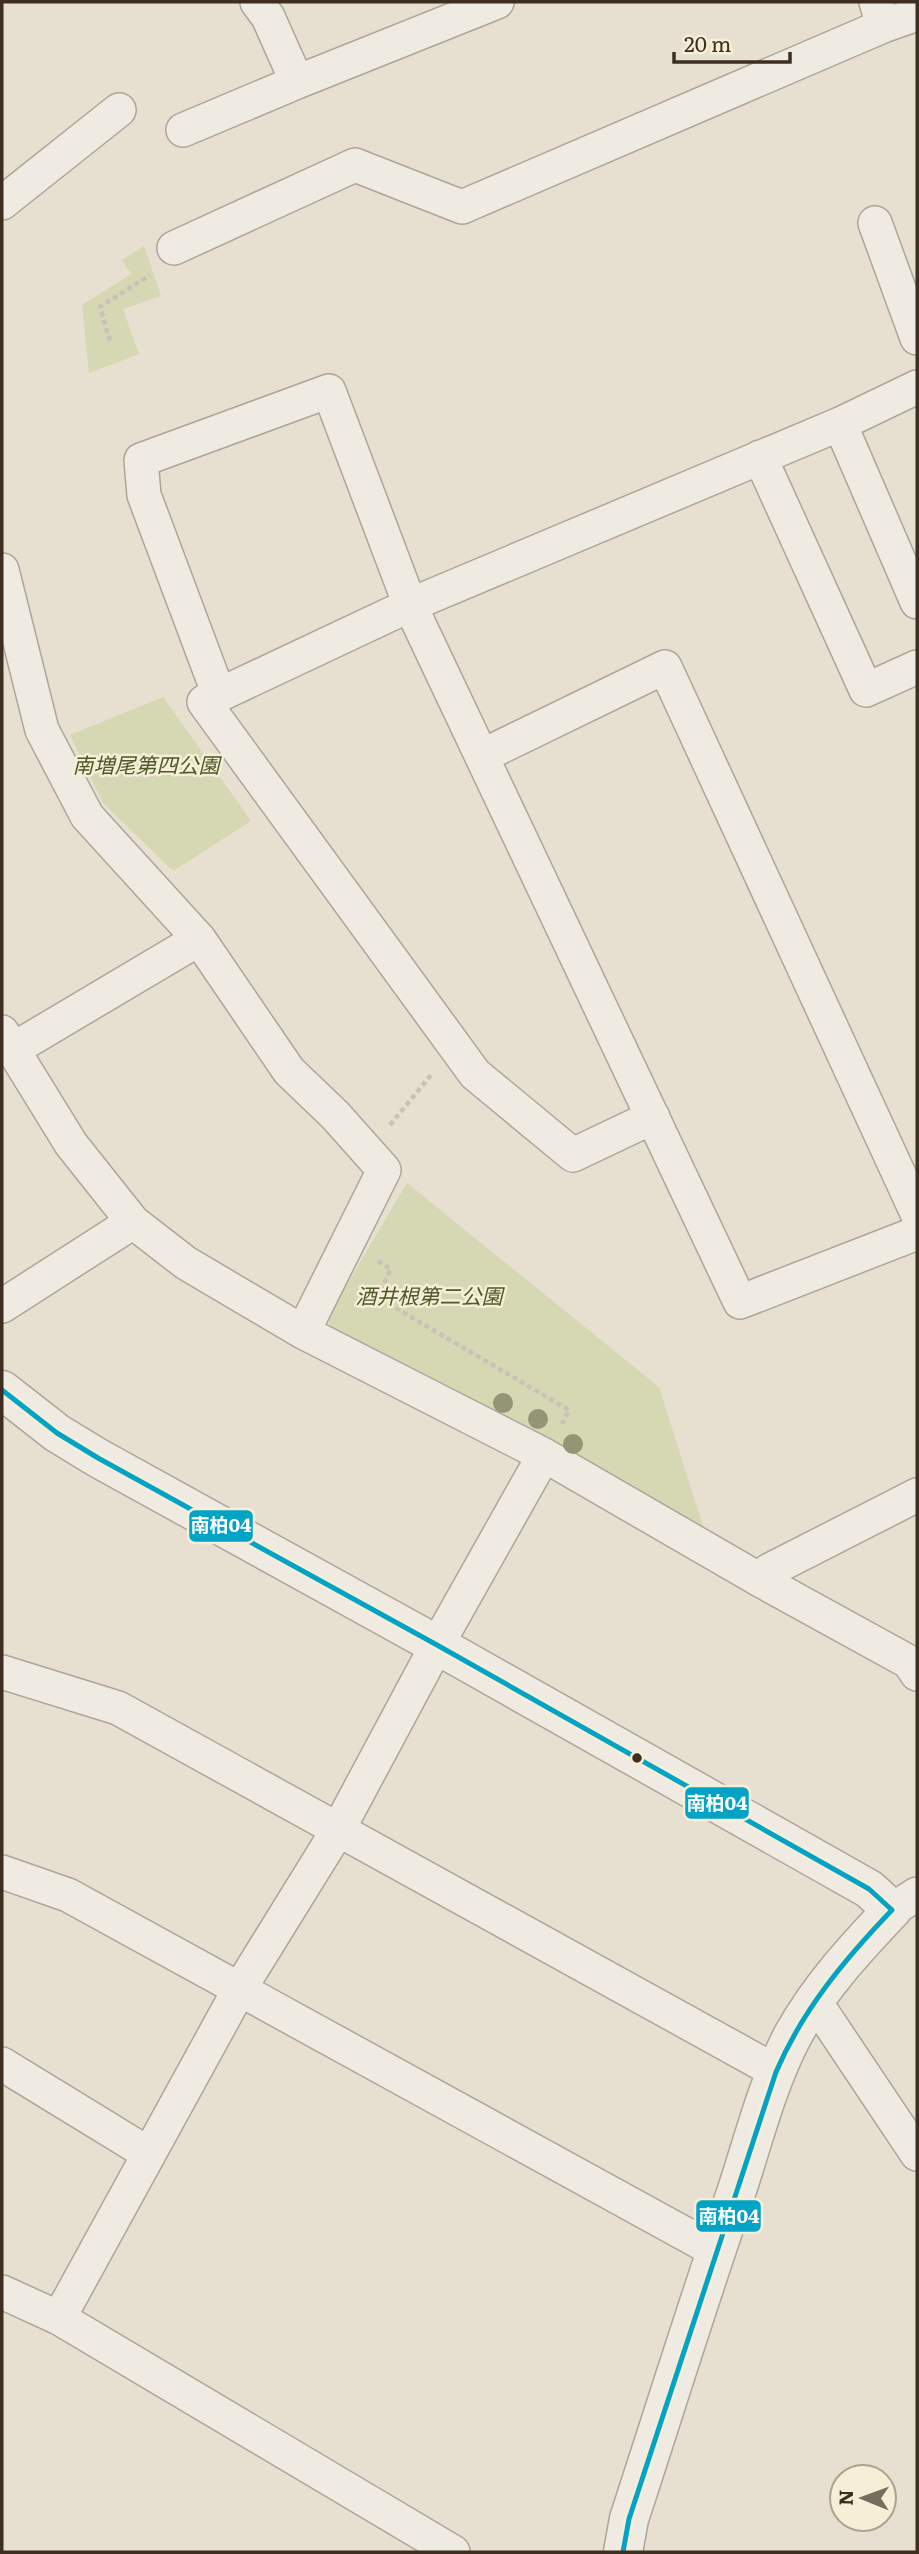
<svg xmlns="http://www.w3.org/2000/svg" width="919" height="2554" font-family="Literata,'Noto Sans JP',serif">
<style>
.green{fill:#d6d7b3}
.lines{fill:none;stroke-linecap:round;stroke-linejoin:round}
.minor-casing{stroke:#ada599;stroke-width:36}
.tertiary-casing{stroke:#ada599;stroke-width:41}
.path{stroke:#c8c2b9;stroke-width:4.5;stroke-dasharray:5 3.5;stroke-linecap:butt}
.minor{stroke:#efebe3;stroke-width:33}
.tertiary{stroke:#efebe3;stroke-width:38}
.bus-1-casing{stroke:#f7eed8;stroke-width:10}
.bus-1{stroke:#03a3c5;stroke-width:5}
.tree{fill:#929673}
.bus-dot{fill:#3d2e20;stroke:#f7eed8;stroke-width:2.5}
.labels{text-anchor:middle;stroke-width:5;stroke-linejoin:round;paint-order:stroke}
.park-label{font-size:21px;font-style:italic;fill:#4d5a26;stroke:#f7eed8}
.line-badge{stroke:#f7eed8;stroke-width:2.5}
.badge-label{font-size:19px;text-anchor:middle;font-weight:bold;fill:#fff}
</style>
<rect width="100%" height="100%" fill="#e7e0d1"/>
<path class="green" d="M144,246L161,296L123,309L139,354L89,373L82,305L131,274L122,260Z
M163,697L251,821L173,871L103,803L70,735Z
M407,1183L659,1387L703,1526L331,1330L327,1318Z"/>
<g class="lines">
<defs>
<path id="minor" d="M257,2L268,17L297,82L497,2
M876,2L883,26L917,14
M183,130L297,82
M2,203L119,110
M875,223L917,338
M174,248L355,165L462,207L883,26
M840,424L917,602
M760,457L866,690L917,667
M2,570L42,730L87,816L199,939L289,1071L335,1115L384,1170L303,1332
M219,695L144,495L141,460L329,391L410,605L740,1302L917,1233
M482,756L665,667L917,1213
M2,1032L71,1144L133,1222L186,1263L303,1332L544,1455L760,1580L909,1662L917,1674
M12,1050L199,939
M653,1117L573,1155L475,1074L204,702L410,605L840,424L917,387
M2,1306L133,1222
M760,1580L768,1571L917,1495
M2,1672L118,1708L777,2072
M2,1872L68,1895L716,2251
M892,1910L917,1894
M814,2000L917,2154
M2,2064L149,2154
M2,2292L59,2318L453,2552
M59,2318L239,1990L338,1830L437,1645L544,1455"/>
<path id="tertiary" d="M2,1390L57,1433L98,1458L437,1645L869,1889L892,1910C855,1949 819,1988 793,2035C768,2082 754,2138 737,2190C699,2299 665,2409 629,2519L623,2552"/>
</defs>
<use href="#minor" class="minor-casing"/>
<use href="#tertiary" class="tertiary-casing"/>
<path class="path" d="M110,341L100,307L150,275
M390,1125L431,1075
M378,1261L391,1269L377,1297L569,1410L562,1424"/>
<use href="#minor" class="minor"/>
<use href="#tertiary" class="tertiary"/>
<defs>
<path id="bus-1" d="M2,1390L57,1433L98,1458L437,1645L869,1889L892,1910
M623,2552L629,2519L776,2072C803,2009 845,1959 892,1910"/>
</defs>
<use href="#bus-1" class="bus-1-casing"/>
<use href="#bus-1" class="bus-1"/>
</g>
<g class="tree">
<circle cx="503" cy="1403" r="10"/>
<circle cx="538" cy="1419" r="10"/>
<circle cx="573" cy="1444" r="10"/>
</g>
<circle class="bus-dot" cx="637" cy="1758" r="6"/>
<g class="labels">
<g class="park-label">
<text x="146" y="773">南増尾第四公園</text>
<text x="429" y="1304">酒井根第二公園</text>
</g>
</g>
<g class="line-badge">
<rect x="188" y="1509" width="66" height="34" rx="7" fill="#03a3c5"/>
<rect x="684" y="1786" width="66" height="34" rx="7" fill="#03a3c5"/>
<rect x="695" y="2199" width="67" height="34" rx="7" fill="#03a3c5"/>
</g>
<g class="badge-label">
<text x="221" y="1532">南柏04</text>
<text x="717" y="1810">南柏04</text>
<text x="729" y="2223">南柏04</text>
</g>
<rect width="919" height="2554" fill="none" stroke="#3d2e20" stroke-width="7"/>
<g transform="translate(863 2498) rotate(271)"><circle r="33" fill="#f7eed8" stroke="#ada18e" stroke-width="2"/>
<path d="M0-5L12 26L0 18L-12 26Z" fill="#786c5e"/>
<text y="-10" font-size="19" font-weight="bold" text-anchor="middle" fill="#3d2e20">N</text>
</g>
<path d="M674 52v10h116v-10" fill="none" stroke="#3d2e20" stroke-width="3.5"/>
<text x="684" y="52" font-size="21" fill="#3d2e20" stroke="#f7eed8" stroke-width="5" paint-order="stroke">20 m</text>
</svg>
